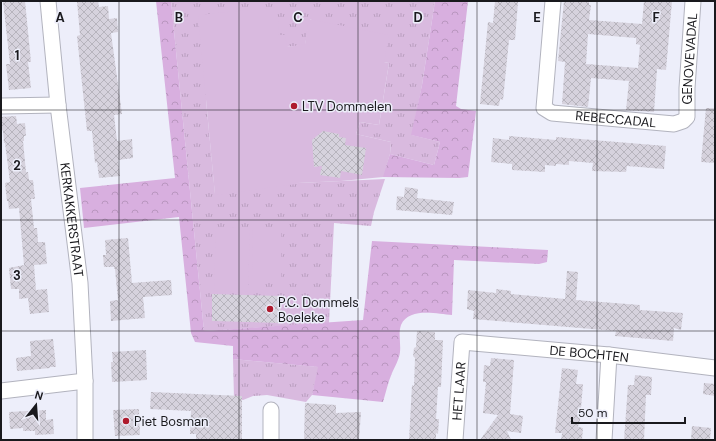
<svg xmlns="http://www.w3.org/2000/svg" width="716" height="441" font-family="'DM Sans',sans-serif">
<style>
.grass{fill:url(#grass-tufts)}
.forest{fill:url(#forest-crowns)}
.garden{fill:#d9badf}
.building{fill:url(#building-cross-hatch);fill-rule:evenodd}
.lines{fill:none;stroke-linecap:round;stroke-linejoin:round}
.minor-casing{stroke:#b2b3be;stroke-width:17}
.minor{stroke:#fff;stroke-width:15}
.grid{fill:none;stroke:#19191d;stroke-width:1;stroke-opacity:0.55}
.poi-dot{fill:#ae1a2d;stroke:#edeefa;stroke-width:1.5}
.labels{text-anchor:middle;stroke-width:3;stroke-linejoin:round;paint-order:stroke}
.street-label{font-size:13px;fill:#19191d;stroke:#edeefa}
.poi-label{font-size:13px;fill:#19191d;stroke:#edeefa;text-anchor:start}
.grid-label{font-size:13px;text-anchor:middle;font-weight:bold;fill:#19191d;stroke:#edeefa;stroke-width:3;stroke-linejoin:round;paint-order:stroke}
</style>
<defs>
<pattern id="grass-tufts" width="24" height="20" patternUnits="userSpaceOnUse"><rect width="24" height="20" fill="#d9badf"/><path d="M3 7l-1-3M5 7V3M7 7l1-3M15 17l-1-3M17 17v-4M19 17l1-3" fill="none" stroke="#ba9fbf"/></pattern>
<pattern id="forest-crowns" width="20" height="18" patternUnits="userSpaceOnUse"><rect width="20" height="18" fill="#d8afdf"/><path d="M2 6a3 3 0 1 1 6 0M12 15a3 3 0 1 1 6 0" fill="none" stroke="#b996bf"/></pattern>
<pattern id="building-cross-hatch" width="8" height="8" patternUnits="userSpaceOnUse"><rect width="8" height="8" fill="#d6d2dd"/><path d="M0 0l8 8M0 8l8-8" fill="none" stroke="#b7b4bd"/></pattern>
</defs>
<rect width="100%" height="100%" fill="#edeefa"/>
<path class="grass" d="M171,1H435L422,85L412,135L440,142L434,165L390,154L391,142L356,134L360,122L379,125L389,63L384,62L310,19L305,45L287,47L206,100L215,194L298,183L385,179L374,212L371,226L334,223L329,323L204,331Z
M233,359L319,367L312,395L306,402L267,395L253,396L243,400L234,398Z"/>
<path class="forest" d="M156,1H171L204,331L363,320L372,241L548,250L547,262L539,264L454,260L452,315C437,314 409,307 401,325C398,334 401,343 400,352C399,360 395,366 392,373C388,382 386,392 383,402L312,395L318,367L233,359V346L195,342L191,333L179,217L84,228L80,188L175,178Z
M435,1H468L456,106L461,109L476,111L468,177L459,178L382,177L390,154L434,165L440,142L411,135L422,85Z"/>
<path class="garden" d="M277,7L279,35H285L287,47L305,44L309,19L389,35L384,62L389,63L379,125L360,122L356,134L391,142L390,154L383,177L341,181L298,183L296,184L215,195L198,15Z
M216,227L250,228L248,292L214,291Z
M253,229H281V277H252Z"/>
<path class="building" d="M3,1H25L31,62H28L31,88L9,90L6,64H10Z
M77,1H98L99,7L108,6L109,19L117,18L118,32L111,33L122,114L114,115L117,141L132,139L133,158L118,160L120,176L99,178L97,162L95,163L92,131H87L77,36L80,35Z
M495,1L518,2L515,40H509L503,100L500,99L499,106L480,104L488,22L493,23Z
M564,1H589V5H591L589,20L642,24L644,1H672L666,70L657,69L654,112L626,110L629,81L591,78L588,107L562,104L565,62L558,61ZM588,34L636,38V44L640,45L638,68L586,64Z
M706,108H715V163L701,162Z
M16,116L17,124L25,123L26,136H24V141H23L26,172H28L29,180H33L35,199H31L34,228H37L38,242H45L47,264L34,265L36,290L47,289L49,312L30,314L28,298L19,299V289H11L9,268L24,265L19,208L9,209L8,201H7L5,183L10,182L5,143H4L3,130L1,131V117Z
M323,131L339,134V137L346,138L345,145L366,148L362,175L341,171L340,178L320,175L322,166L314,167L312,140Z
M509,136L556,140V137L666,146L664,169L627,166L626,172L592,171L593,163L569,161V165L556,164V166L545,165V172L512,170V164L491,162L493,138L509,140Z
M405,187L418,189L417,198L454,202L452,215L396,210L397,196L404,197Z
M128,238L132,283L171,280L172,295L143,297L145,318L111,321L110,301L118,300L115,269H114V267H104L103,255H106L105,240Z
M567,271L578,272L576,300L640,305V310L683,313L681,330L674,328L673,341L615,336L616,331L473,319L474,311L467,309L468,290L496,293V289L511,291V294L565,299Z
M212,294L281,296L280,323L212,321Z
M417,331L435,332V340H443L441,387H438L436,419H439L438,434L436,433V440H409L412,385L414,386L415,358L413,356L414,348L416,347Z
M53,339L56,367H50V368L17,371L16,358L31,356L30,341Z
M146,350L147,380L112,382L111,362H113L112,352Z
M491,358L514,360L510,414L523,416L521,433L507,431L511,440H480L498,415L483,413L486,382H483L484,365L490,366Z
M562,368L578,370L576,384H583L580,420L578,427L583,428L582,440H561L562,433H555Z
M635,375L652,377L651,395H646L644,440H624L628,385H634Z
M704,383L715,384V396L703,394Z
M151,392L242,396V440H196V434H190L191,411L150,409Z
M305,403L336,405V413L361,412L359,440H304Z
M139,409L140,435L115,436L113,410Z
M46,410V420L53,419L54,434L35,435V431H23V428L10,429L9,412Z
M692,426L711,428L710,440H691Z"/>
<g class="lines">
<defs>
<g id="minor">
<path id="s1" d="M48,1L58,105L80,283L85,381V440"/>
<path id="s2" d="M553,1L544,108L552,113L674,124L683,121L687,117V88L693,1"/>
<path d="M1,106L58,105"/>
<path d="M1,391L85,381"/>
<path d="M271,410V440"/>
<path id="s3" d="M455,440L462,342L609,355L715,368"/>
<path d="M604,440L609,355"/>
</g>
</defs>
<use href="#minor" class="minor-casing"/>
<use href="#minor" class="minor"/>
</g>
<path class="grid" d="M119,1V440M239,1V440M358,1V440M477,1V440M597,1V440M1,110H715M1,220H715M1,331H715"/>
<g class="poi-dot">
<circle cx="294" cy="106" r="4"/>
<circle cx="270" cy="309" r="4"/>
<circle cx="126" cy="421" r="4"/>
</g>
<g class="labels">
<g class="street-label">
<text dy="5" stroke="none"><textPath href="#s2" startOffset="313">GENOVEVADAL</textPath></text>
<text dy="5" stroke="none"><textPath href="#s2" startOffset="181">REBECCADAL</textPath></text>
<text dy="5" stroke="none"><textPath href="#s1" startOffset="220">KERKAKKERSTRAAT</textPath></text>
<text dy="5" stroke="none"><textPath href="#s3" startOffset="226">DE BOCHTEN</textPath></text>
<text dy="5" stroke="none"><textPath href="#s3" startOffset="49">HET LAAR</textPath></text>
</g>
<g class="poi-label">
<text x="302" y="111">LTV Dommelen</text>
<text x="278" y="307">P.C. Dommels<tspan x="278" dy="15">Boeleke</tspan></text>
<text x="134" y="426">Piet Bosman</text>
</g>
</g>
<g class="grid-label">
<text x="60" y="22">A</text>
<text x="179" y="22">B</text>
<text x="298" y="22">C</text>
<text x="418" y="22">D</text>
<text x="537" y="22">E</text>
<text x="656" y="22">F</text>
<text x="17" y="60">1</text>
<text x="17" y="170">2</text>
<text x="17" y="280">3</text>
</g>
<rect width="716" height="441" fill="none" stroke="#19191d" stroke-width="4"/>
<g transform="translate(36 405) rotate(17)" stroke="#edeefa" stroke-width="3" paint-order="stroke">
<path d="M0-3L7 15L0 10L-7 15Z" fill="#19191d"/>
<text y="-6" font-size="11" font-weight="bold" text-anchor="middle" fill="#19191d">N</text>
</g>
<path d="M572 417v6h113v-6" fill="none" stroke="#19191d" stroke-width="2"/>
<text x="578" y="417" font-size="12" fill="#19191d" stroke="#edeefa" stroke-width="3" paint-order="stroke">50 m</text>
</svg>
